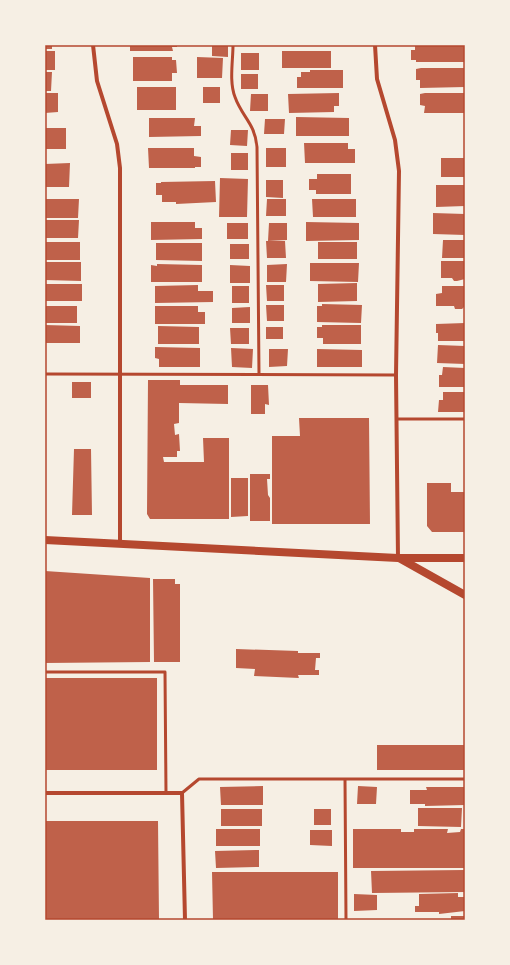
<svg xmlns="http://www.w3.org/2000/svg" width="510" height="965" font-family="'PT Sans Narrow',sans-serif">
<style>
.building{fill:#bf614a}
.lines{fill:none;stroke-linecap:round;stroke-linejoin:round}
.service{stroke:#b5482f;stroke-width:3}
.minor{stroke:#b5482f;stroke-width:4}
.secondary{stroke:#b5482f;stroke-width:8}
.neatline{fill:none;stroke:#b5482f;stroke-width:1.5}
</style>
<rect width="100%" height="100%" fill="#f6efe4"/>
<path class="building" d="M45,45H52V49H45Z
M130,45H177V47H172L173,51H130Z
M212,45H228V57L212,56Z
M415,45H465V62H416V60H411V50H415Z
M45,51H55V70H45Z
M282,51H331V68H282Z
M241,53H259V70H241Z
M133,57H172V60H176L177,73H172V81H133Z
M197,57L223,58L222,78H197Z
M421,68H465V87L420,88V80H416V69Z
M310,70H343V88H297V77H301V72H310Z
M45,72H52L51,91H45Z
M241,74H258V89H241Z
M137,87H176V110H137Z
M203,87H220V103H203Z
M45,93H58V112L45,113Z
M339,93V106H334V112L289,113L288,94Z
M425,93H465V113H424L425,106L420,105V94Z
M251,94H268V111H250Z
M296,117L349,118V136H296Z
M149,118H195L194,126H201V136L149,137Z
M265,119H285L284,134H264Z
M45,128H66V149H45Z
M231,130H248L247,146L230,145Z
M304,143H348V149H355V163H305Z
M148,148H194V156L201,157V167H195V168H149Z
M266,148H286V167H266Z
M231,153H248V170H231Z
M441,158H465V177H441Z
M70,163L69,187H45V164Z
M317,174H351V194H316V190H309V179H317Z
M220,178L248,179L247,217H219Z
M266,180H283V198L266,197Z
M215,181L216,202L176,204V202H162V195H156V183H161V182Z
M436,185H465V206L436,207Z
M45,199H79L78,218H45Z
M267,199H286V216H266Z
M312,199H356V217H313Z
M433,213L465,214V235L433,234Z
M45,220H79L78,238H45Z
M151,222H195V228H202V239L151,240Z
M306,222L359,223V240L306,241Z
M227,223H248V239H227Z
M269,223H287V240L268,241Z
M443,240H465V258H442Z
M266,241H285L286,258H267Z
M45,242H80V260H45Z
M318,242H357V259H318Z
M156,243H202V261L156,260Z
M230,244H249V259H230Z
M441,261H465V279L457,281H454L452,278H441Z
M45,262H81V281L45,280Z
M310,263H359L358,282L310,281Z
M157,264L202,265V282H151V265L157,266Z
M287,264L286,282H267V265Z
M230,265L250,266V283H230Z
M357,283V301L318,302V284Z
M45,284H82V301H45Z
M198,285V291H213V302L155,303V286Z
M266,285H284V301H267Z
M232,286H249V303H232Z
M442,286H465V306L462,309H455L454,306H436V294L442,293Z
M322,304L362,305L361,323L317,322V306H322Z
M266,305H284V321H267Z
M45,306H77V323H45Z
M155,306H198V312H205V324H155Z
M250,307V323H232V308Z
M465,323V341H438V333H436V324Z
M45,325L80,326V343H45Z
M322,325H361V344H323V338H317V327H322Z
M158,326L199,327V344H158Z
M266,327H283V339H266Z
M230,328H249V344H231Z
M438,345L465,346V364L437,363Z
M155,347L200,348V367H159V359L155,358Z
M231,348L253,349L252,368L232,367Z
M269,349H288L287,366L269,367Z
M317,349L362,350V367H317Z
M443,367L465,368V387H439V375H442Z
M148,380H180V385H228V404L179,403V423L174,424L175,435L179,434L180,451H177V457H163L164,462H204L203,438H229V519H150L147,514Z
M72,382H91V398H72Z
M251,385H268L269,405L265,404V414H251Z
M443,392H465V412H438L439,400H443Z
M299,418H369L370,524H272V436H300Z
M74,449H91L92,515H72Z
M250,474H270V479H267L268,495L270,498V521H250Z
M231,478H248V516L231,517Z
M427,483H451V492H465V532H432L427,526Z
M45,571L150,578V662L45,663Z
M153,579H175V584H180V662H154Z
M236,649L298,651V653H320V658H316L315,670H319V675H298L299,678L254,676L255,669L236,668Z
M45,678H157V770H45Z
M377,745H465V770H377Z
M263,786V805H221L220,787Z
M358,786L377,787L376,804H357Z
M426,787H465V805L425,806V804H410V790H427Z
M418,808H462L461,827L418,826Z
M221,809H262V826H221Z
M314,809H331V825H314Z
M45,821H158L159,920H45Z
M216,829H260V846H216Z
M353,829H401V832H414V829H448L447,833L460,832L461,829H465V868H353Z
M310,830H332V846L310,845Z
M259,850V867L216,868L215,851Z
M465,870V892L372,893L371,871Z
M212,872H338V920H213Z
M458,893V897H464L465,911L439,914V912H415V906H419V894Z
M354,894L377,895V910L354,911Z
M451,916H465V920H451Z"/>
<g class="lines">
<path class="service" d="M233,45C233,61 229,82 235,97C242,117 255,123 257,147L259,374
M45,374L396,375
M397,419H465
M45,672H165L166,793
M345,779L346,920
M182,793L199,779H465"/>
<path class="minor" d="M93,45L97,81L117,144L120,168V543
M375,45L377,79L395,140L399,171L396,375L398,558
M45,793H182L185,920"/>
<path class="secondary" d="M45,540L398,558H465
M399,558L465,595"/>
</g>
<rect width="510" height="965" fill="none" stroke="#f6efe4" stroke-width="92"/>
<rect x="46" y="46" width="418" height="873" class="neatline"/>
</svg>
